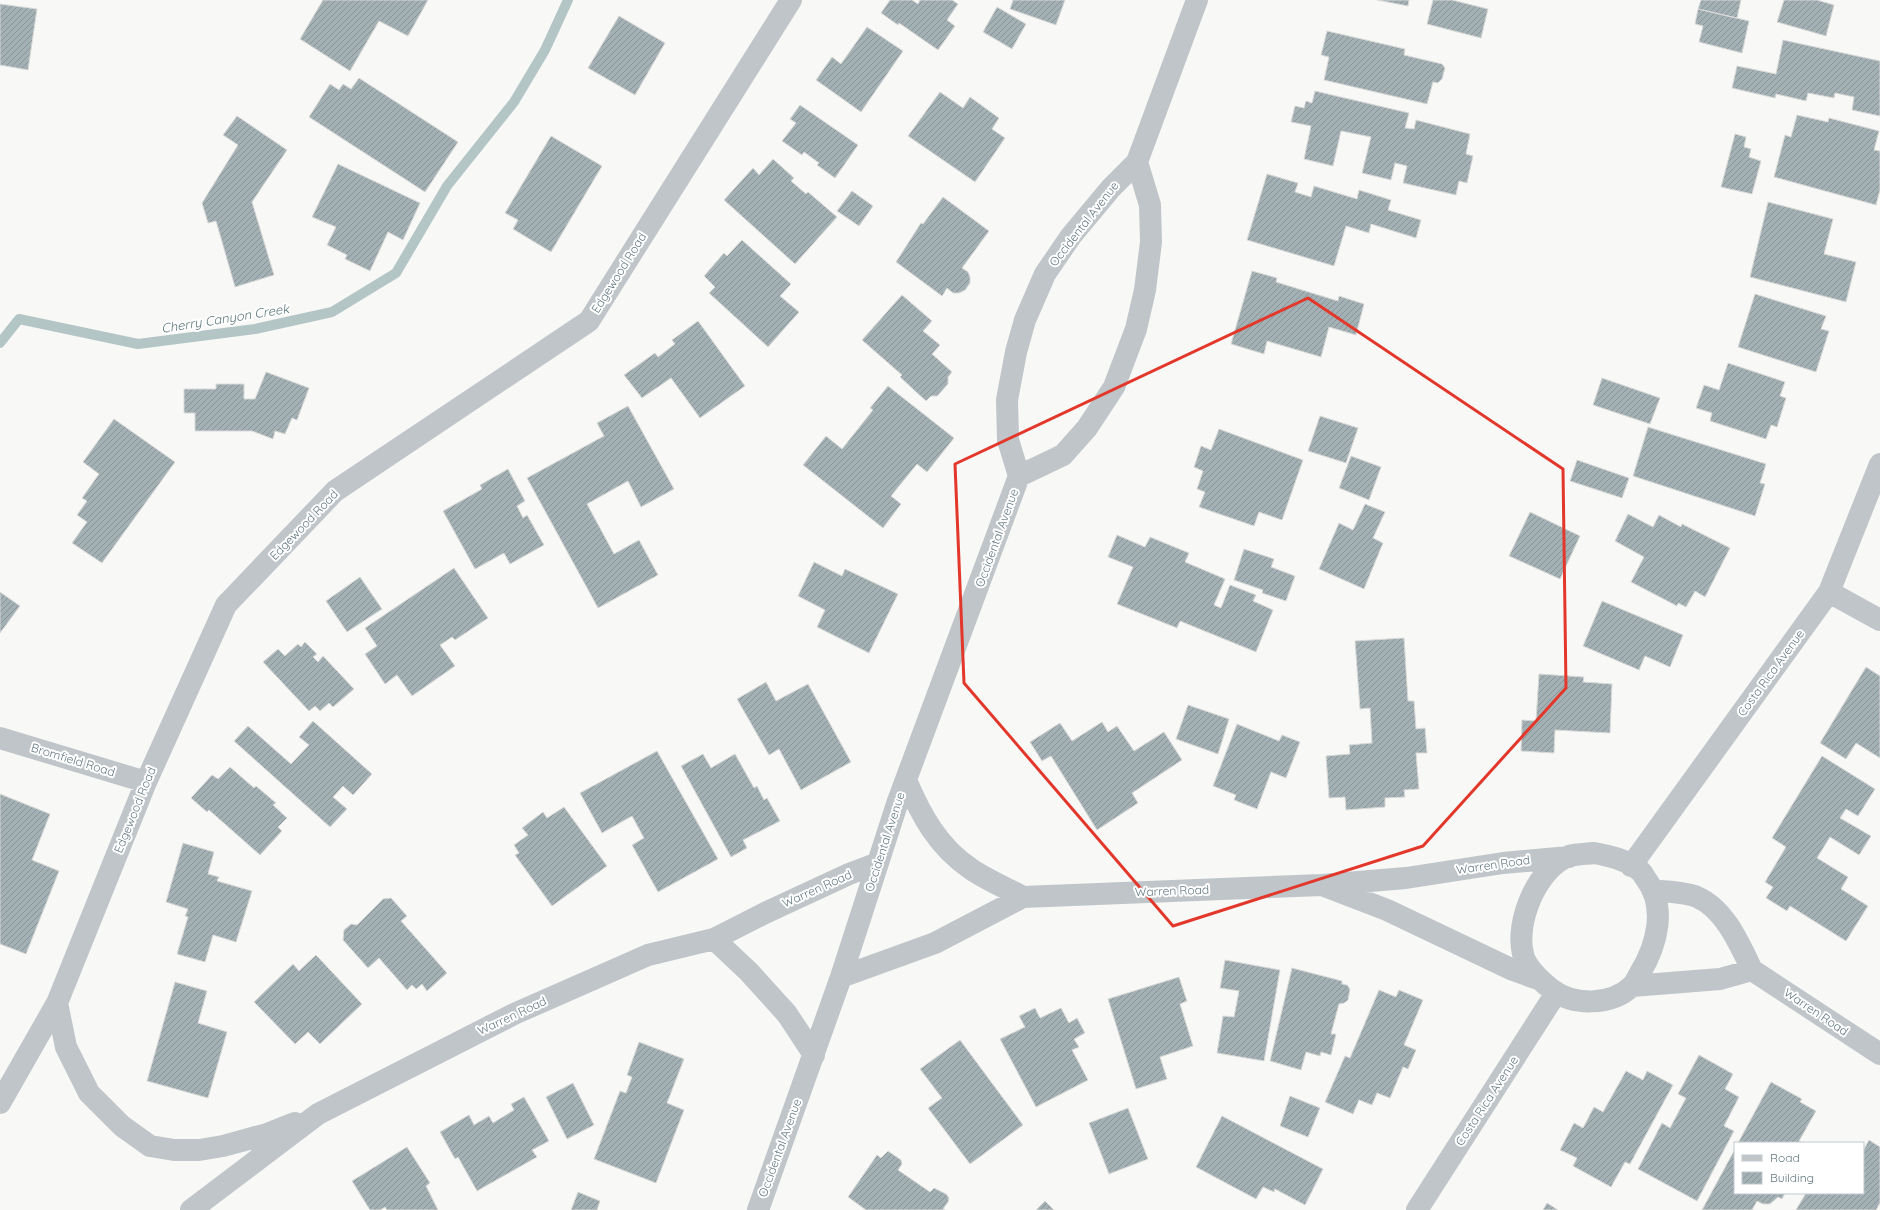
<svg xmlns="http://www.w3.org/2000/svg" width="1880" height="1210" font-family="Quicksand,sans-serif">
<style>
.lines{fill:none;stroke-linecap:round;stroke-linejoin:round}
.stream{stroke:#b4c5c6;stroke-width:10}
.building{fill:url(#building-hatch);stroke:#dadad8}
.minor{stroke:#bfc5c8;stroke-width:22}
.marked{fill:none;stroke:#e3372b;stroke-width:3;stroke-linejoin:round}
.labels{text-anchor:middle;stroke-width:4;stroke-linejoin:round;paint-order:stroke}
.street-label{font-size:12px;fill:#637981;stroke:#fff}
.water-label{font-size:13px;font-style:italic;fill:#5e787b;stroke:#fff}
</style>
<defs>
<pattern id="building-hatch" width="6" height="6" patternUnits="userSpaceOnUse"><rect width="6" height="6" fill="#a3b0b4"/><path d="M-1 1l2-2M0 6l6-6M5 7l2-2" fill="none" stroke="#889498"/></pattern>
</defs>
<rect width="100%" height="100%" fill="#f8f8f6"/>
<g class="lines">
<path class="stream" d="M0,343L19,319L138,344L255,329L332,312L396,273L447,186L514,102L545,50L568,0"/>
</g>
<path class="building" d="M323,0H428L408,36L379,21L350,71L300,39Z
M890,0H912L918,4L920,0H952L958,4L947,20L955,26L938,50L899,23L898,25L881,13Z
M1013,0H1065L1056,25L1010,9Z
M1377,0H1409L1408,6Z
M1433,0H1452L1488,9L1481,38L1427,24Z
M1701,0H1741L1737,18L1698,9Z
M1784,0H1817L1834,5L1826,36L1777,22Z
M0,4L37,9L28,70L0,65Z
M997,7L1026,24L1012,49L983,32Z
M1698,9L1749,21L1742,53L1699,42L1703,26L1695,24Z
M619,16L665,43L635,95L588,68Z
M867,27L903,51L861,112L816,80L832,57L841,64Z
M1327,31L1405,49L1404,55L1442,64L1445,68L1442,79L1438,83L1433,82L1427,104L1324,80L1329,57L1321,55Z
M1783,40L1880,61V116L1852,110L1854,97L1835,93L1834,98L1808,93L1806,101L1776,94L1775,98L1732,88L1737,66L1776,74Z
M359,78L458,142L425,192L309,117L330,84L339,90L343,84L351,89Z
M1315,91L1409,113L1405,128L1414,129L1416,120L1470,134L1466,154L1473,156L1467,183L1459,181L1456,195L1403,183L1407,166L1395,163L1391,180L1362,173L1371,137L1341,131L1333,166L1304,159L1311,126L1291,122L1295,106L1304,108L1306,101L1312,103Z
M940,92L963,108L970,97L999,118L992,129L1005,138L975,182L908,136Z
M800,105L858,145L835,178L817,165L819,163L804,152L802,155L782,141L796,123L790,119Z
M1797,115L1828,122L1829,118L1879,131L1874,150L1880,151V190L1876,205L1774,177L1785,135L1791,137Z
M237,116L287,150L252,202L274,275L235,287L216,221L208,223L202,203L238,145L223,135Z
M1735,134L1746,137L1744,147L1751,149L1749,157L1761,161L1752,194L1721,187Z
M551,136L602,166L551,252L513,229L518,220L505,213Z
M773,159L794,178L791,181L806,194L808,192L837,217L795,264L724,200L753,168L759,175Z
M338,164L420,203L403,240L388,232L370,271L345,259L347,255L327,245L336,227L312,217Z
M1267,174L1298,183L1295,192L1311,197L1314,186L1357,199L1359,190L1391,200L1388,210L1421,220L1416,238L1371,224L1369,233L1346,226L1334,266L1247,240Z
M852,191L873,206L859,226L837,211Z
M943,197L989,231L962,268L968,272L970,277V283L965,290L959,293H953L947,288L942,296L896,262L921,223L923,224Z
M1768,202L1833,219L1824,254L1856,262L1846,302L1750,277Z
M742,240L791,284L780,296L799,312L768,347L709,293L715,287L704,276L724,253L727,256Z
M1252,271L1277,278L1276,282L1338,301L1339,296L1364,304L1356,335L1329,327L1321,357L1267,341L1264,354L1231,344Z
M1755,294L1826,316L1821,329L1829,331L1816,372L1738,347Z
M902,295L932,321L923,331L940,345L932,354L952,372L948,377V384L937,396H931L926,401L900,377L902,375L862,340Z
M698,321L745,386L700,418L671,378L642,398L624,375L655,353L658,357L675,344L672,340Z
M1728,363L1785,382L1780,396L1786,398L1777,427L1771,425L1766,439L1710,421L1712,413L1696,408L1704,385L1719,390Z
M266,372L309,388L297,420L292,418L285,434L275,431L273,439L252,431H195V413H184V389H216V384H244V399H255Z
M1602,378L1660,398L1650,424L1593,405Z
M888,386L954,438L927,472L917,464L891,496L901,504L883,528L803,465L826,436L842,449L873,410L870,408Z
M628,406L674,489L641,507L628,481L587,504L614,554L639,540L658,575L598,608L527,478L604,436L597,423Z
M1320,416L1358,428L1346,463L1308,451Z
M114,419L175,462L102,563L72,543L87,522L77,515L87,501L82,498L99,474L83,462Z
M1648,427L1766,464L1760,483L1765,484L1755,516L1633,476Z
M1219,429L1303,460L1282,520L1259,512L1254,526L1199,507L1205,492L1197,489L1203,471L1194,467L1201,446L1211,450Z
M1351,456L1381,467L1369,500L1339,488Z
M1577,460L1629,478L1622,498L1570,481Z
M508,469L525,501L517,506L523,518L527,515L544,545L510,564L504,553L475,569L443,511L482,489L480,485Z
M1365,504L1385,512L1373,538L1383,543L1364,589L1319,569L1339,523L1353,530Z
M1530,512L1580,536L1560,579L1509,556Z
M1628,514L1653,527L1659,515L1681,527L1682,524L1730,548L1705,597L1695,591L1686,607L1678,603L1677,606L1631,582L1644,557L1615,541Z
M1117,535L1145,547L1150,537L1189,553L1185,562L1225,579L1214,605L1221,608L1230,585L1256,595L1253,601L1273,610L1256,652L1180,621L1177,628L1117,604L1133,567L1108,557Z
M1244,549L1274,559L1271,567L1295,576L1286,601L1262,593L1263,590L1234,580Z
M814,562L842,576L845,569L898,594L869,653L817,627L825,610L798,596Z
M454,568L488,618L455,640L452,637L440,645L455,666L412,696L397,675L385,684L365,654L377,646L365,628Z
M360,577L382,609L347,632L326,601Z
M0,592L20,606L0,633Z
M1602,601L1683,635L1670,667L1645,656L1639,670L1583,646Z
M1404,638L1408,701H1414L1416,729L1425,728L1427,753H1416L1419,789L1404,790L1405,797L1385,798V807L1346,810L1345,797L1329,798L1326,756L1350,754L1349,745L1372,743L1370,708L1360,709L1355,641Z
M305,642L317,654L313,657L318,662L323,656L354,689L333,707L329,703L320,711L315,706L309,711L263,662L278,649L285,656L298,644L301,647Z
M1866,667L1880,676V758L1856,743L1846,759L1820,743Z
M1539,674L1584,677L1583,682L1612,684L1610,733L1555,730L1554,753L1521,751L1522,720L1536,721Z
M766,682L776,701L808,684L851,762L801,790L779,749L769,755L737,699Z
M1188,705L1229,719L1218,754L1176,739Z
M313,721L372,774L353,795L343,786L333,797L347,809L330,827L234,741L248,726L291,764L309,745L299,737Z
M1102,722L1108,732L1117,726L1134,751L1164,732L1182,760L1132,793L1138,803L1097,830L1051,756L1042,761L1030,742L1060,723L1072,741Z
M1237,724L1279,741L1282,735L1300,742L1286,778L1271,772L1257,809L1234,800L1236,795L1213,786Z
M657,751L718,859L658,892L632,845L644,838L632,816L602,833L580,793Z
M703,754L711,768L735,754L754,788L757,786L764,800L767,798L780,821L743,840L747,848L731,857L681,766Z
M1822,756L1875,789L1858,816L1846,809L1840,818L1871,836L1859,855L1830,837L1817,858L1848,877L1841,889L1868,906L1846,941L1790,906L1787,911L1766,898L1773,887L1765,882L1786,847L1772,838Z
M230,767L254,788L256,786L276,803L273,805L287,818L278,827L282,831L260,855L209,810L207,812L191,798L212,775L218,779Z
M0,794L50,814L32,860L59,871L26,954L0,944Z
M564,807L607,866L552,906L515,855L519,853L514,845L528,835L522,828L543,812L547,818Z
M183,843L214,852L208,874L219,877L217,881L252,891L236,942L213,935L205,962L177,954L188,917L185,916L188,909L166,902Z
M391,898L407,916L401,921L447,973L427,991L422,984L416,989L412,985L407,990L379,958L368,968L343,940L344,930L351,924L357,925L383,899Z
M316,955L362,1004L320,1044L308,1032L295,1044L254,1002L293,964L299,971Z
M1225,960L1280,970L1264,1061L1217,1053L1223,1016L1234,1017L1239,991L1220,988Z
M1292,968L1342,981V984L1347,985L1350,989L1348,1000L1344,1003L1339,1004L1331,1034H1336L1331,1055L1321,1052L1320,1056L1306,1052L1301,1070L1270,1061Z
M1179,977L1187,1001L1180,1004L1193,1046L1160,1057L1167,1079L1136,1089L1108,999Z
M175,982L207,991L198,1023L227,1032L208,1098L147,1081Z
M1379,990L1396,997L1399,990L1423,1000L1404,1045L1416,1050L1408,1069L1403,1067L1390,1098L1377,1093L1372,1105L1359,1100L1353,1114L1325,1102L1345,1056L1350,1058Z
M1035,1008L1040,1018L1061,1008L1069,1023L1077,1018L1085,1033L1074,1039L1079,1047L1072,1050L1088,1080L1036,1107L1000,1039L1025,1027L1019,1016Z
M960,1040L1023,1125L970,1164L928,1108L942,1098L920,1069Z
M639,1042L684,1059L667,1103L684,1110L656,1183L594,1159L620,1091L626,1093L632,1077L627,1075Z
M1699,1055L1733,1074L1725,1089L1739,1097L1724,1126L1734,1131L1697,1201L1638,1169L1662,1123L1670,1128L1686,1098L1678,1094Z
M1626,1071L1643,1080L1647,1071L1673,1085L1630,1164L1625,1162L1611,1187L1573,1166L1577,1158L1560,1150L1574,1123L1583,1128L1594,1107L1603,1112Z
M1771,1082L1802,1099L1800,1102L1816,1111L1799,1141L1802,1143H1738Z
M573,1083L594,1125L567,1139L546,1097Z
M1290,1096L1320,1108L1308,1137L1280,1126Z
M524,1097L549,1141L532,1150L537,1157L477,1191L458,1157L455,1159L440,1132L469,1115L474,1125L489,1116L493,1123L514,1110L511,1104Z
M1128,1108L1148,1159L1109,1174L1089,1123Z
M1222,1116L1323,1169L1305,1205L1275,1189L1274,1192L1263,1187L1256,1199L1196,1167Z
M1869,1140L1880,1147V1203L1876,1210H1796L1806,1193H1863V1151Z
M407,1147L430,1183L426,1186L438,1210H387L385,1207L380,1210H370L352,1181Z
M1735,1149V1193H1785L1782,1199L1778,1197L1770,1204H1763L1757,1201L1752,1210H1702Z
M888,1151L901,1160L902,1164L898,1170L930,1192L934,1188L946,1194L949,1198L948,1202L943,1209L945,1210H866L848,1197L877,1155L881,1158Z
M578,1192L600,1201L597,1210H571Z
M1045,1201L1054,1210H1036Z
M1547,1203L1558,1210H1543Z"/>
<g class="lines">
<path class="minor" d="M1019,476L1063,455L1087,428L1114,387L1136,329L1145,290L1151,242L1150,205L1137,162
M1829,592L1880,620
M0,738L146,782
M906,780C921,815 938,847 971,869C987,880 1006,888 1023,897
M1594,853C1610,856 1625,859 1639,870C1642,872 1644,876 1646,879C1667,907 1657,945 1640,973C1638,977 1635,983 1632,986C1611,1006 1573,1006 1551,989C1540,980 1526,968 1523,954C1515,922 1537,868 1569,856C1577,854 1586,854 1594,853Z
M1631,866L1829,592L1880,464
M714,939L749,972L787,1014L814,1055
M1752,970L1880,1054
M841,977L935,943L1023,897L1322,885
M1538,979L1513,970L1387,910L1322,885L1406,878L1503,863L1569,857
M1632,986L1720,979L1752,970C1740,945 1725,909 1697,897C1686,892 1666,892 1654,890
M57,1003L66,1047L89,1093L122,1126L150,1146L174,1150H199L223,1146L267,1134L295,1123
M0,1103L57,1003L146,782L226,605L335,491L589,321L791,0
M191,1210L318,1114L514,1014L648,955L714,939L765,913L849,874L878,863
M758,1210L841,977L898,801L1019,476L1008,440L1007,400L1016,352L1025,320L1045,274L1071,236L1111,188L1137,162L1197,0
M1417,1210L1556,993"/>
</g>
<path class="marked" d="M1308,298L1563,469L1566,688L1423,846L1173,926L964,683L955,464Z"/>
<g class="labels">
<g class="street-label">
<text transform="translate(1084 224) rotate(-52)" y="4">Occidental Avenue</text>
<text transform="translate(619 273) rotate(-58)" y="4">Edgewood Road</text>
<text transform="translate(304 525) rotate(-46)" y="4">Edgewood Road</text>
<text transform="translate(997 538) rotate(-70)" y="4">Occidental Avenue</text>
<text transform="translate(1771 673) rotate(-54)" y="4">Costa Rica Avenue</text>
<text transform="translate(73 760) rotate(17)" y="4">Bromfield Road</text>
<text transform="translate(135 810) rotate(-68)" y="4">Edgewood Road</text>
<text transform="translate(885 842) rotate(-72)" y="4">Occidental Avenue</text>
<text transform="translate(1493 865) rotate(-8)" y="4">Warren Road</text>
<text transform="translate(817 889) rotate(-24)" y="4">Warren Road</text>
<text transform="translate(1172 891) rotate(-2)" y="4">Warren Road</text>
<text transform="translate(1816 1012) rotate(34)" y="4">Warren Road</text>
<text transform="translate(512 1016) rotate(-25)" y="4">Warren Road</text>
<text transform="translate(1487 1101) rotate(-57)" y="4">Costa Rica Avenue</text>
<text transform="translate(780 1148) rotate(-70)" y="4">Occidental Avenue</text>
</g>
<g class="water-label">
<text transform="translate(225 318) rotate(-9)" y="5">Cherry Canyon Creek</text>
</g>
</g>
<rect x="1734" y="1142" width="130" height="52" fill="#ffffff" stroke="#c1c9cd"/>
<rect x="1742" y="1155" width="20" height="6" fill="#bfc5c8" stroke="#c1c9cd"/>
<text x="1770" y="1162" font-size="12" fill="#637981">Road</text>
<rect x="1742" y="1172" width="20" height="12" fill="url(#building-hatch)" stroke="#c1c9cd"/>
<text x="1770" y="1182" font-size="12" fill="#637981">Building</text>
</svg>
